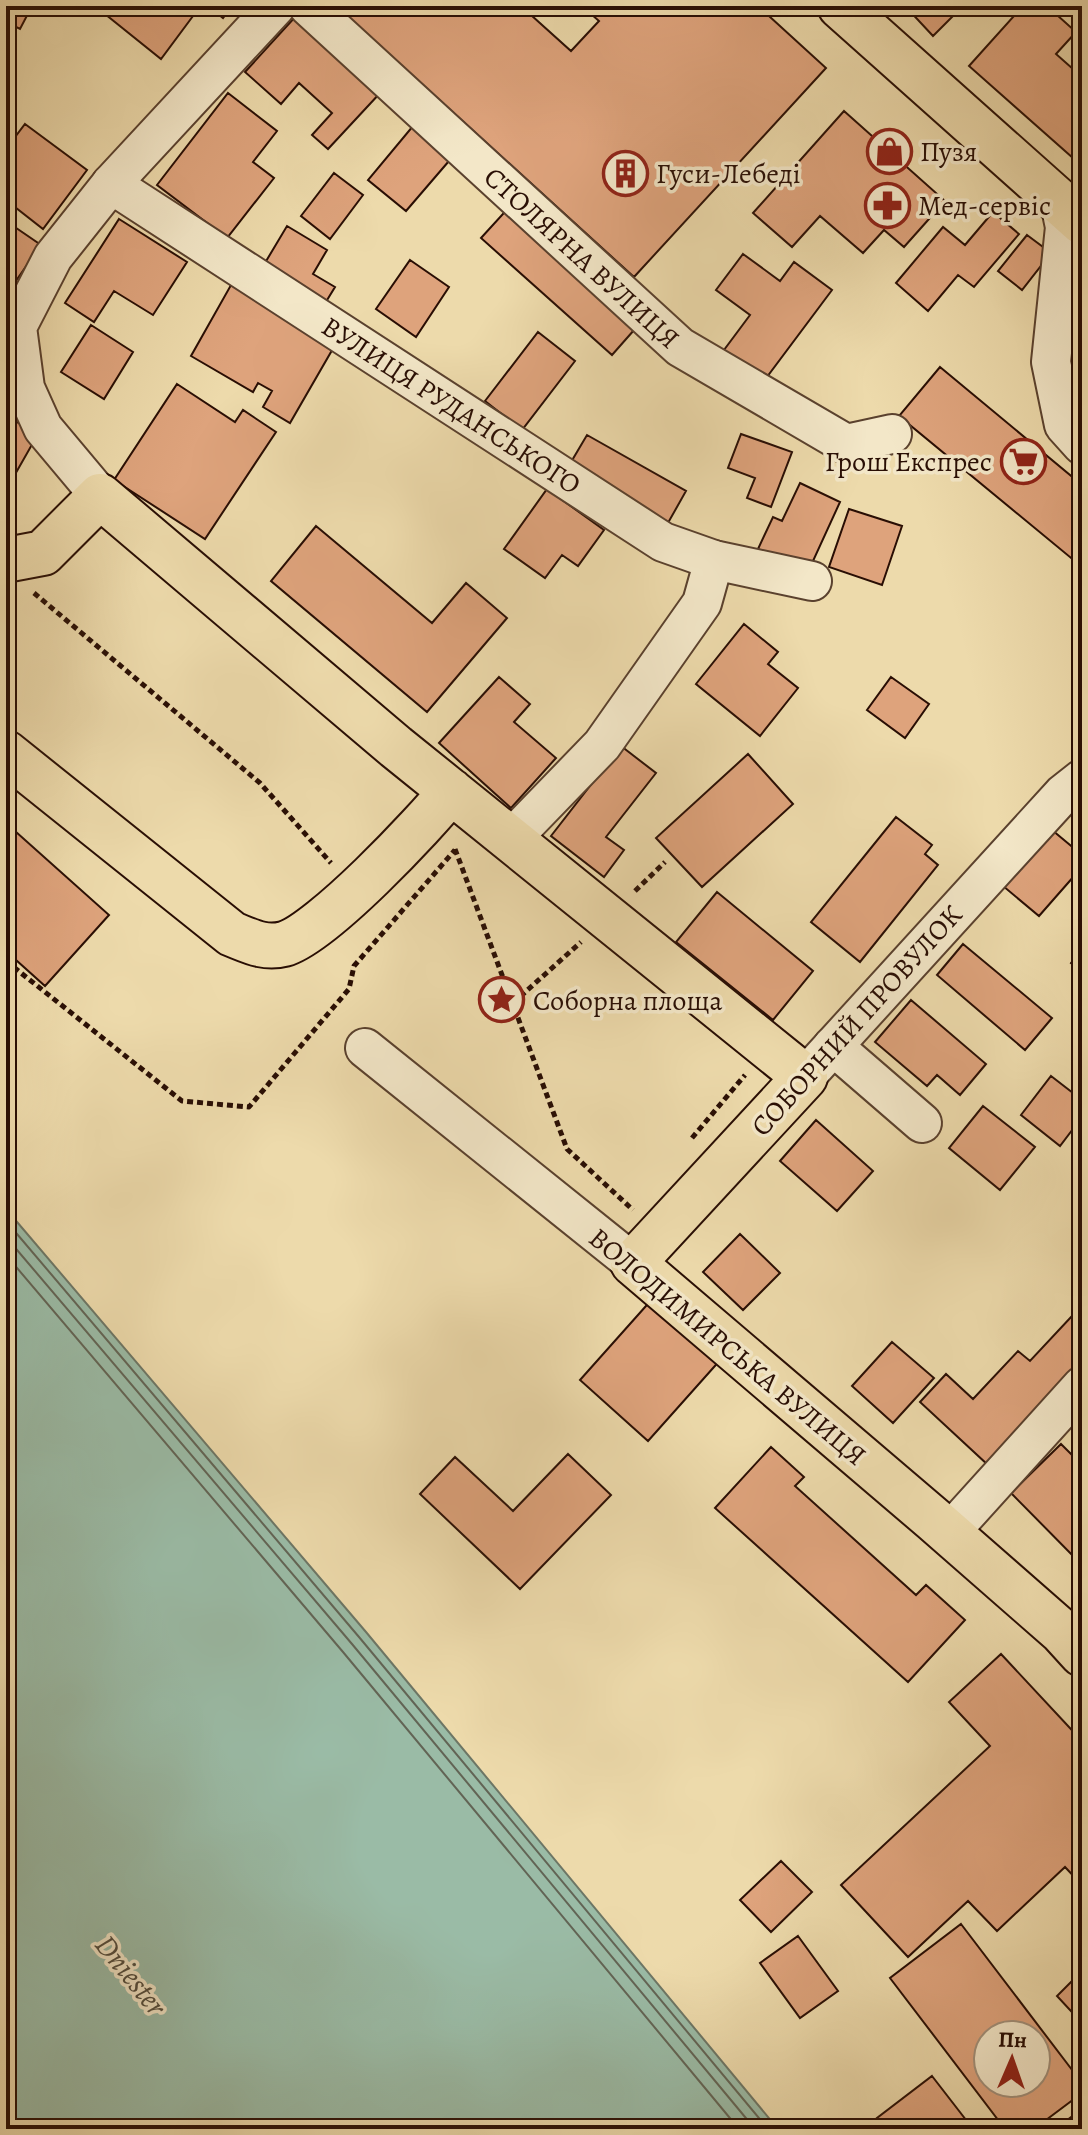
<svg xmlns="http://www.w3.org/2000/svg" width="1088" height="2135" font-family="Alegreya,serif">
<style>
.water{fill:#9abba6;stroke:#6d7665;stroke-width:2}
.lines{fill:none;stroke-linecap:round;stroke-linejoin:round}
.shore{stroke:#626455;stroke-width:2}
.building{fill:#dea37c;stroke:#290e04;stroke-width:2;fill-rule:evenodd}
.minor-casing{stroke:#5a412e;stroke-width:42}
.major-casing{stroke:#290e04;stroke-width:48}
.path{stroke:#290e04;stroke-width:5;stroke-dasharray:6 4;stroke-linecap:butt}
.minor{stroke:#f3e7c8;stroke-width:38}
.major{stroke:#eddaab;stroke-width:44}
.labels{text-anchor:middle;stroke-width:7;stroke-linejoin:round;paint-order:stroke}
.poi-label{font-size:28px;fill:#290e04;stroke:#f3e7c8;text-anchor:start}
.street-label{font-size:28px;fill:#290e04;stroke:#f3e7c8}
.water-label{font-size:30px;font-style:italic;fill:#514b3d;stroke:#f3e7c8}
</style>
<rect width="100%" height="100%" fill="#eddaab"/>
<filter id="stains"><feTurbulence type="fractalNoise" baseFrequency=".0025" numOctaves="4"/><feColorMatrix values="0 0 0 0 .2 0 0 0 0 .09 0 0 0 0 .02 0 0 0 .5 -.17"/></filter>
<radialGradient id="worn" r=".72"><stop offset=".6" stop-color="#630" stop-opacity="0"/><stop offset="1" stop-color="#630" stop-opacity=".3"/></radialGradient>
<path class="water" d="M6,1209L366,1632L778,2129H6Z"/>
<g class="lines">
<path class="shore" d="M6,1221L359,1637L768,2129
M6,1237L352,1644L755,2129
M6,1255L343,1652L739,2129"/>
</g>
<path class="building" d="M6,6H32L20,29L6,22Z
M95,6H180L193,16L161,59Z
M208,6H232L223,18Z
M336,6H521L571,51L599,21L582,6H758L826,68L634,277Z
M905,6H963L933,36Z
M1023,6H1047L1076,32L1056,54L1082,77V166L969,66Z
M296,16L381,92L328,149L312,135L332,113L299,83L281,104L245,72Z
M228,93L277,131L253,162L274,178L227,238L157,185Z
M844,111L945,201L904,247L884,230L863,253L820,216L792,247L753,213Z
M423,114L461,147L406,211L368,180Z
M25,124L87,170L43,229L6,200V149Z
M334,173L363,195L330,239L301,216Z
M512,204L642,321L612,355L481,238Z
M993,212L1019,234L974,287L958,275L928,311L896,283L943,227L965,245Z
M119,219L187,262L153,315L114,291L94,322L65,303Z
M6,221L41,245L6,295Z
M287,226L327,250L313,274L335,287L321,310L259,273Z
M1027,235L1051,253L1022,290L998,271Z
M743,254L780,281L794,262L832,290L761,385L721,354L750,315L716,290Z
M410,260L449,287L416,337L376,309Z
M231,285L335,345L290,423L263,407L272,391L258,383L253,392L191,356Z
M91,325L133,352L104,399L61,372Z
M538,332L575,361L522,430L485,401Z
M940,367L1082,485V567L899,416Z
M177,384L235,422L243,410L276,432L205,539L114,480Z
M6,416L38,434L9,485L6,483Z
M741,434L792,452L771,507L747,498L755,478L728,468Z
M587,435L686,491L664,530L564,474Z
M800,483L840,502L808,572L758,549L773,517L782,521Z
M547,489L604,530L578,566L562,555L545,578L504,549Z
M849,509L902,526L882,585L829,567Z
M316,526L432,623L466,583L507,618L427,712L271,581Z
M744,624L778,652L768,664L798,688L760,736L696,684Z
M499,677L530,704L514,722L556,758L511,808L439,743Z
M891,677L929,704L905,738L867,710Z
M621,746L656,773L606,837L624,850L604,877L551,836Z
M748,754L793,804L702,887L656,838Z
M896,817L932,845L925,854L938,865L860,962L811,922Z
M6,823L109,915L45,986L6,951Z
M1052,830L1082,855V867L1039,916L1003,886Z
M717,892L813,971L773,1020L676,942Z
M963,944L1052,1018L1025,1050L937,975Z
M1082,949V972L1071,963Z
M911,1000L986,1064L960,1095L937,1075L927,1086L875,1042Z
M1051,1076L1082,1100V1117L1060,1146L1021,1115Z
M983,1106L1035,1147L1000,1190L949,1148Z
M816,1120L873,1171L837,1211L780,1161Z
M740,1234L780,1273L743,1310L703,1272Z
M654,1297L722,1358L648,1441L580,1380Z
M1072,1316L1082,1326V1364L988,1465L920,1402L946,1374L973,1399L1018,1351L1030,1361Z
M892,1342L934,1378L893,1423L852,1386Z
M1061,1444L1082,1465V1565L1011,1493Z
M771,1447L804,1477L795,1486L916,1595L926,1585L965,1620L908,1682L715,1508Z
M568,1454L611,1495L520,1589L420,1494L455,1457L513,1511Z
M1001,1654L1082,1741V1881L1080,1883L1065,1867L997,1931L968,1901L908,1957L841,1885L990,1746L949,1702Z
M781,1861L812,1892L771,1932L740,1900Z
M961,1924L1082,2083V2093L1034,2129H1005L890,1978ZM988,2035H1036V2083H988Z
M798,1936L838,1991L800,2018L760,1963Z
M1082,1971V2023L1057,1996Z
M932,2076L973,2129H885L877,2118Z
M1082,2109V2129H1055Z"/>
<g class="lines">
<defs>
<g id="minor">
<path id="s1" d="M308,6L680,347L846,444L892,434"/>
<path id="s2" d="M111,184L663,542L714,560L812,581"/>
<path d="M1060,203L1065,227L1051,362L1064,425L1082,445"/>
<path d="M100,496L43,428L25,388L17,327L53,257L111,184L276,6"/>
<path d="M511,839L602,745L702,603L714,560"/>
<path d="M833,1046L922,1123"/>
<path d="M365,1048L633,1263"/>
<path d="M805,1077L1063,794L1082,779"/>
<path d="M949,1533L1082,1386"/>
</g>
<path id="major" d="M840,6L1082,222
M6,560L43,553L100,496L396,747L805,1077L633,1263L933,1519L1062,1632L1082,1654
M6,753L232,934C250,941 264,949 284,944C321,934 425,824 451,791"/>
</defs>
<use href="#minor" class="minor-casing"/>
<use href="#major" class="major-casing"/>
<path class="path" d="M34,593L260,783L331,863
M455,849L567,1149L633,1210
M635,891L665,862
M6,961L182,1101L249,1107L349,989L354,966L455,850
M513,1003L581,942
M692,1138L745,1075"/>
<use href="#minor" class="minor"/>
<use href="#major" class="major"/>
</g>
<defs>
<symbol id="shop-ring" viewBox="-11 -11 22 22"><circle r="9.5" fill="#f3e7c8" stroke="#8f2418" stroke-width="1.5"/><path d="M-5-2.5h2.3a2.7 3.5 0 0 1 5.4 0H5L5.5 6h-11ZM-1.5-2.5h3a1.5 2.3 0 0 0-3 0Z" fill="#8f2418"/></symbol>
<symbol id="building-ring" viewBox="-11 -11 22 22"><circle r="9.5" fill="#f3e7c8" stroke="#8f2418" stroke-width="1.5"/><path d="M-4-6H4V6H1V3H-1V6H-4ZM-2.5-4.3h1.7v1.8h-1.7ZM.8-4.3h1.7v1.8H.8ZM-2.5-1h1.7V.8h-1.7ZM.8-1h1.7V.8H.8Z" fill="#8f2418"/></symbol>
<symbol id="pharmacy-ring" viewBox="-11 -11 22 22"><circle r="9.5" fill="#f3e7c8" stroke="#8f2418" stroke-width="1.5"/><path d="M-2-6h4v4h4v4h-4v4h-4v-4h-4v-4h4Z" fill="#8f2418"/></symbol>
<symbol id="supermarket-ring" viewBox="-11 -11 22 22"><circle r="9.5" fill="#f3e7c8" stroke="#8f2418" stroke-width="1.5"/><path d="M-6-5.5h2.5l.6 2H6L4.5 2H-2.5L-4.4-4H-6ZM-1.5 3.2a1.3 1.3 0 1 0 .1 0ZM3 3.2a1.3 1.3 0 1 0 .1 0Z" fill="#8f2418"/></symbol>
<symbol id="sight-ring" viewBox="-11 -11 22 22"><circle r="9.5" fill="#f3e7c8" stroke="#8f2418" stroke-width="1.5"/><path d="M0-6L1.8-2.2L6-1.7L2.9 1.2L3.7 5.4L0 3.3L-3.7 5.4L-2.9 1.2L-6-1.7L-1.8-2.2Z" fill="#8f2418"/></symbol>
</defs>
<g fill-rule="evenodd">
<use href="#shop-ring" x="864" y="126" width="51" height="51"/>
<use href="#building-ring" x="600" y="148" width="51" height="51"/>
<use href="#pharmacy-ring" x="862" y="180" width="51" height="51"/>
<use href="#supermarket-ring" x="998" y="436" width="51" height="51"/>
<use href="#sight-ring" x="476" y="974" width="51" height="51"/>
</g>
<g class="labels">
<g class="poi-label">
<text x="920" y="161">Пузя</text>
<text x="656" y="183">Гуси-Лебеді</text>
<text x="918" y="215">Мед-cервіс</text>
<text x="992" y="471" text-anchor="end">Грош Експрес</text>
<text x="533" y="1010">Соборна площа</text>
</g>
<g class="street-label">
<text dy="10" stroke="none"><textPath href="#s1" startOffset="372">СТОЛЯРНА ВУЛИЦЯ</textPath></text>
<text dy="10" stroke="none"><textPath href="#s2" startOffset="406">ВУЛИЦЯ РУДАНСЬКОГО</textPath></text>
<text transform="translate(856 1020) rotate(-48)" y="10">СОБОРНИЙ ПРОВУЛОК</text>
<text transform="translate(728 1346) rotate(40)" y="10">ВОЛОДИМИРСЬКА ВУЛИЦЯ</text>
</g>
<g class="water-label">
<text transform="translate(131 1975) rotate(51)" y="10">Dniester</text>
</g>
</g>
<rect width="1088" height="2135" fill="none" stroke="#eddaab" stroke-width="32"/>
<rect x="8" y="8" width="1072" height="2119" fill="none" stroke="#290e04" stroke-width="4"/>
<rect x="16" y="16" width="1056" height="2103" fill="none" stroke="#290e04" stroke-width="2"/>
<g transform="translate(1012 2059) rotate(2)"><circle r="38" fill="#f3e7c8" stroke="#a2907a" stroke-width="2"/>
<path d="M0-6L14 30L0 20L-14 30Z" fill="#8f2418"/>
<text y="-12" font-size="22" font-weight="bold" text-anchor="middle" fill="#290e04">Пн</text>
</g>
<rect width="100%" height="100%" filter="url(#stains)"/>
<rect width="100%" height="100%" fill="url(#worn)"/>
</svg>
